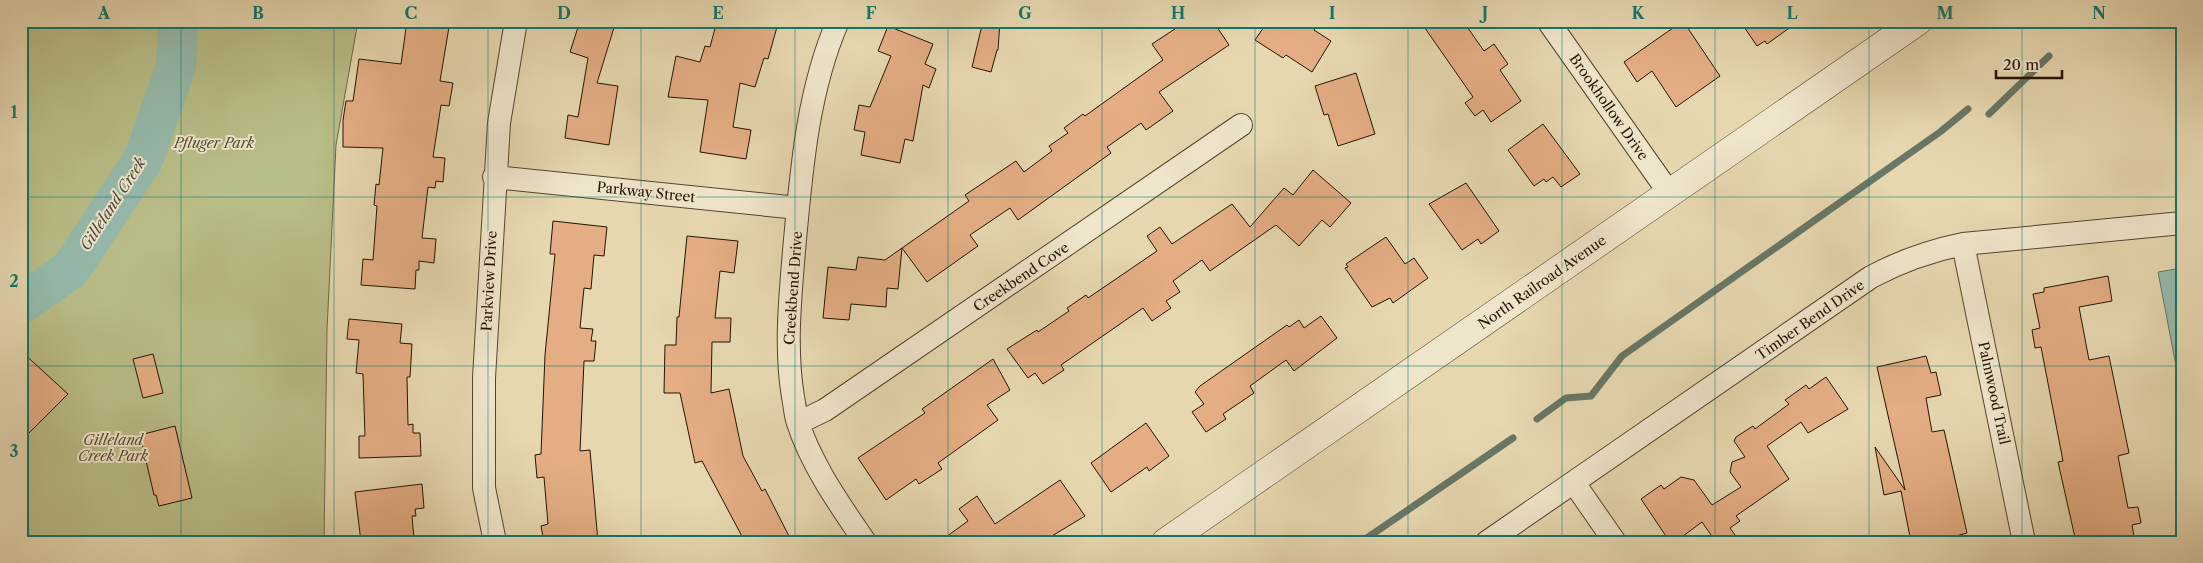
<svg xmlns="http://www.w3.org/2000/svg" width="2203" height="563" font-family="'Libre Caslon Text',serif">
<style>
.green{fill:#b9bd87;stroke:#6e6844}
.water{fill:#96baac;stroke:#687767}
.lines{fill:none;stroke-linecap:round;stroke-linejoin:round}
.stream{stroke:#687767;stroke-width:7}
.river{stroke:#96baac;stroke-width:40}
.building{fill:#e4ad84;stroke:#241300}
.minor-casing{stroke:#54442c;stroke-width:24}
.tertiary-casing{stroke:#54442c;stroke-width:29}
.minor{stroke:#efe5cb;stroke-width:22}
.tertiary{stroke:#efe5cb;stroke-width:28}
.grid{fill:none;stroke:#0f766e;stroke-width:1;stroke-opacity:0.55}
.labels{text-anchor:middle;stroke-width:4;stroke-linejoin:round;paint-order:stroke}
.street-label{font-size:14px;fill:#241300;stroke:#efe5cb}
.park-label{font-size:14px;font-style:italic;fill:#584e2f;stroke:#efe5cb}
.water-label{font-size:15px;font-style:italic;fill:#4c4d3c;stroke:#efe5cb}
.neatline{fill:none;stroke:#0f766e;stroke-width:2}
.grid-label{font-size:16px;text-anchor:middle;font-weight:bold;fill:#0f766e}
</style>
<rect width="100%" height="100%" fill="#e6d7af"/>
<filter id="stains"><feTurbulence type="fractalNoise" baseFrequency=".004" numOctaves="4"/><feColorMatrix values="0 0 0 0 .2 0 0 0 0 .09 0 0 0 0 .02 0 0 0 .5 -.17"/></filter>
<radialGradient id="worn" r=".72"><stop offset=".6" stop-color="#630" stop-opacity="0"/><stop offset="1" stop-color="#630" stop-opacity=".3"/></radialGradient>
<path class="green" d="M21,21H358L336,145L327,330L324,542H21Z"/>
<path class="water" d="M2182,268V397L2158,272Z"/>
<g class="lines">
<path class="stream" d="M1989,114L2049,56
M1537,419L1566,398L1591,396L1622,356L1940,132L1968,109
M1361,542L1513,438"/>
<path class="river" d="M21,304L71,269L143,160L176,67L178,21"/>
</g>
<path class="building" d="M407,21H450L440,81L453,83L449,106L441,105L433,157L445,158L443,182L436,181L435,188L428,187L422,238L436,239L434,263L419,261V270H416L415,289L361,285L363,259L373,260L377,206L374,205L376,184L379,185L383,148L343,147V120L346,101H353L359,59L401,64Z
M580,21H616L597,83L618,86L609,145L565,138L568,115L578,117L588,58L570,52Z
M717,21H756L777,27L768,59L764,58L755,87L740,83L733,127L751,130L746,159L700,152L708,100L668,97L676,56L700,62L705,46L710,47Z
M983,21H1000L998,50H997L991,72L972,67Z
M1187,21H1213L1229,45L1159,92L1173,111L1146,130L1141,123L1107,147L1111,153L1018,220L1010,208L970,235L978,246L927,282L902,248L898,289L887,288L886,307L851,304L849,320L823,318L828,267L856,270L858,257L885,260L969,201L965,195L1016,161L1024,172L1052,151L1049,146L1068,133L1064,128L1083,114L1085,116L1163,60L1152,44Z
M1268,21H1319L1314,30L1331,41L1312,72L1286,55L1283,58L1255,40Z
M1420,21H1463L1484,51L1494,44L1508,64L1500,70L1521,101L1491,122L1483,110L1475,116L1465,103L1473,97Z
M1683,21L1720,76L1676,107L1652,71L1637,82L1624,62Z
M1740,21H1799L1767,44L1765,41L1757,46Z
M888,26L933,44L925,64L936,69L929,88L923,85L913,141L905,139L900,163L861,155L865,132L854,130L859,105L870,107L891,56L878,51Z
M1356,73L1375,134L1338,146L1328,114L1324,115L1315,86Z
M1543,124L1580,174L1561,187L1553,177L1546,182L1544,179L1534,186L1508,150Z
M1313,170L1351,203L1330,227L1322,220L1299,246L1276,225L1210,271L1202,260L1173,281L1180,292L1166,301L1171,308L1152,321L1143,308L1061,365L1064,370L1043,384L1035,373L1028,378L1007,349L1037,330L1038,332L1069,311L1067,308L1086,295L1088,298L1157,251L1147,236L1160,227L1172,244L1232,204L1250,227L1284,188L1293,195Z
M1466,183L1499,231L1481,244L1478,239L1462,250L1429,204Z
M553,221L607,227L604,256L594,255L591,289L584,288L580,328L593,329L591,341H596L594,361H584L580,451L590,450L598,542H544L541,526L548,524L544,477L537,478L535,455L541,454L545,355L555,254H550Z
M687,236L738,241L734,273L720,271L715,318H731L730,342H712L711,393L729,389L743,456L762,491L765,489L792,542H745L702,461L695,463L680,393H664L665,345H676L677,317H679Z
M1386,237L1405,264L1414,258L1428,278L1393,303L1390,298L1372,307L1345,268L1348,267L1346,264Z
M2108,276L2112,301L2079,307L2089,360L2109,356L2129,453L2118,456L2121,472L2128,508L2138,507L2141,523L2132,525L2135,542H2076L2058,462L2063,461L2041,347L2035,348L2032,330L2040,328L2033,294L2044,292V288Z
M1321,316L1337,338L1294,371L1286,360L1250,386L1254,393L1223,414L1226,419L1206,432L1192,412L1204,404L1195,392L1200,386L1287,325L1289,327L1299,320L1304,328Z
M349,319L402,324L400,343L412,344L410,377H407L408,425L413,424V433H420L421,456L359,458V436H365L363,374L356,373L359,340L347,339Z
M21,351L68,394L21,441Z
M153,354L163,393L143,398L133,359Z
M1926,356L1931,373L1936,372L1941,395L1926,398L1932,432L1944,430L1967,533L1956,536L1958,542H1911L1901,491L1884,495L1875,447L1905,490L1877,367Z
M993,359L1010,390L987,405L998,420L938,463L942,469L919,484L916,479L886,500L858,458L925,413L922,409Z
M1826,377L1848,409L1808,433L1801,422L1767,446L1789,479L1736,516L1740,521L1730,528L1740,542H1716L1702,522L1675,542H1670L1641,499L1661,485L1664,489L1681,477L1694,480L1712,505L1741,487L1730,472L1732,462L1745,457L1734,441L1736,437L1753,426L1755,429L1789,404L1785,400L1806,385L1809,389Z
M1146,423L1169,456L1149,471L1147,467L1111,492L1091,463Z
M175,426L192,498L159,506L156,495H154L140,435Z
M1060,480L1085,516L1042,542H939L968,521L959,509L977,496L995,524Z
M422,484L424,508L415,509L416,516H412L414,539L361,542L355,492Z"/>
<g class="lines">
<defs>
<path id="minor" d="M838,21C807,92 801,174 794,251C790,300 785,348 793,397C795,406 795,415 798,423C812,466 840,505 865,542
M1548,21L1670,194
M494,177L798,208
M1963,244L2024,542
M798,423L825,410L1241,125
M1574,483L1615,542
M495,542L484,488V378L499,123L516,21
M1487,542L1871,277C1901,261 1929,251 1963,244L2182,223"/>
<path id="tertiary" d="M1166,542L1918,21"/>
</defs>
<use href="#minor" class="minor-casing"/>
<use href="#tertiary" class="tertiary-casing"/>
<use href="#minor" class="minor"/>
<use href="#tertiary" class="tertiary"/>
</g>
<path class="grid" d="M181,21V542M334,21V542M488,21V542M641,21V542M795,21V542M948,21V542M1102,21V542M1255,21V542M1408,21V542M1562,21V542M1715,21V542M1869,21V542M2022,21V542M21,197H2182M21,366H2182"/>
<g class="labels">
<g class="street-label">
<text transform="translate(1609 107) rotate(55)" y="5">Brookhollow Drive</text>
<text transform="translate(646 192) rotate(6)" y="5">Parkway Street</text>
<text transform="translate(1021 277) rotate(-34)" y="5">Creekbend Cove</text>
<text transform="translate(489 281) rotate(-87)" y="5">Parkview Drive</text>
<text transform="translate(1542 282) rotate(-35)" y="5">North Railroad Avenue</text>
<text transform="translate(793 288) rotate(-86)" y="5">Creekbend Drive</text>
<text transform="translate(1810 320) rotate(-35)" y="5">Timber Bend Drive</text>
<text transform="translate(1994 393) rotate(78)" y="5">Palmwood Trail</text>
</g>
<g class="park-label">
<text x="214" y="148">Pfluger Park</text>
<text x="113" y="445">Gilleland<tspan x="113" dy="16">Creek Park</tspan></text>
</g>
<g class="water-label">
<text transform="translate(113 204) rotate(-57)" y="5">Gilleland Creek</text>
</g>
</g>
<rect width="2203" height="563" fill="none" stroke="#e6d7af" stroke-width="55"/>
<path d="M1996 70v8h66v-8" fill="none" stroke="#241300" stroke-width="2.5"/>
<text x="2003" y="70" font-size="15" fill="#241300" stroke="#efe5cb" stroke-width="4" paint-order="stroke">20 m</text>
<rect x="28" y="28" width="2148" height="508" class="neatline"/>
<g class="grid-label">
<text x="104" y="19">A</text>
<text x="258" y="19">B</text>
<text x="411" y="19">C</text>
<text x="564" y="19">D</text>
<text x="718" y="19">E</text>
<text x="871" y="19">F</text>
<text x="1025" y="19">G</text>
<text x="1178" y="19">H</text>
<text x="1332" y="19">I</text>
<text x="1485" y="19">J</text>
<text x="1638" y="19">K</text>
<text x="1792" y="19">L</text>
<text x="1945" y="19">M</text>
<text x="2099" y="19">N</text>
<text x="14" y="118">1</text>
<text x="14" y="287">2</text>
<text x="14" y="457">3</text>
</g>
<rect width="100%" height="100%" filter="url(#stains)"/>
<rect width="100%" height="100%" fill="url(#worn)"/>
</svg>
